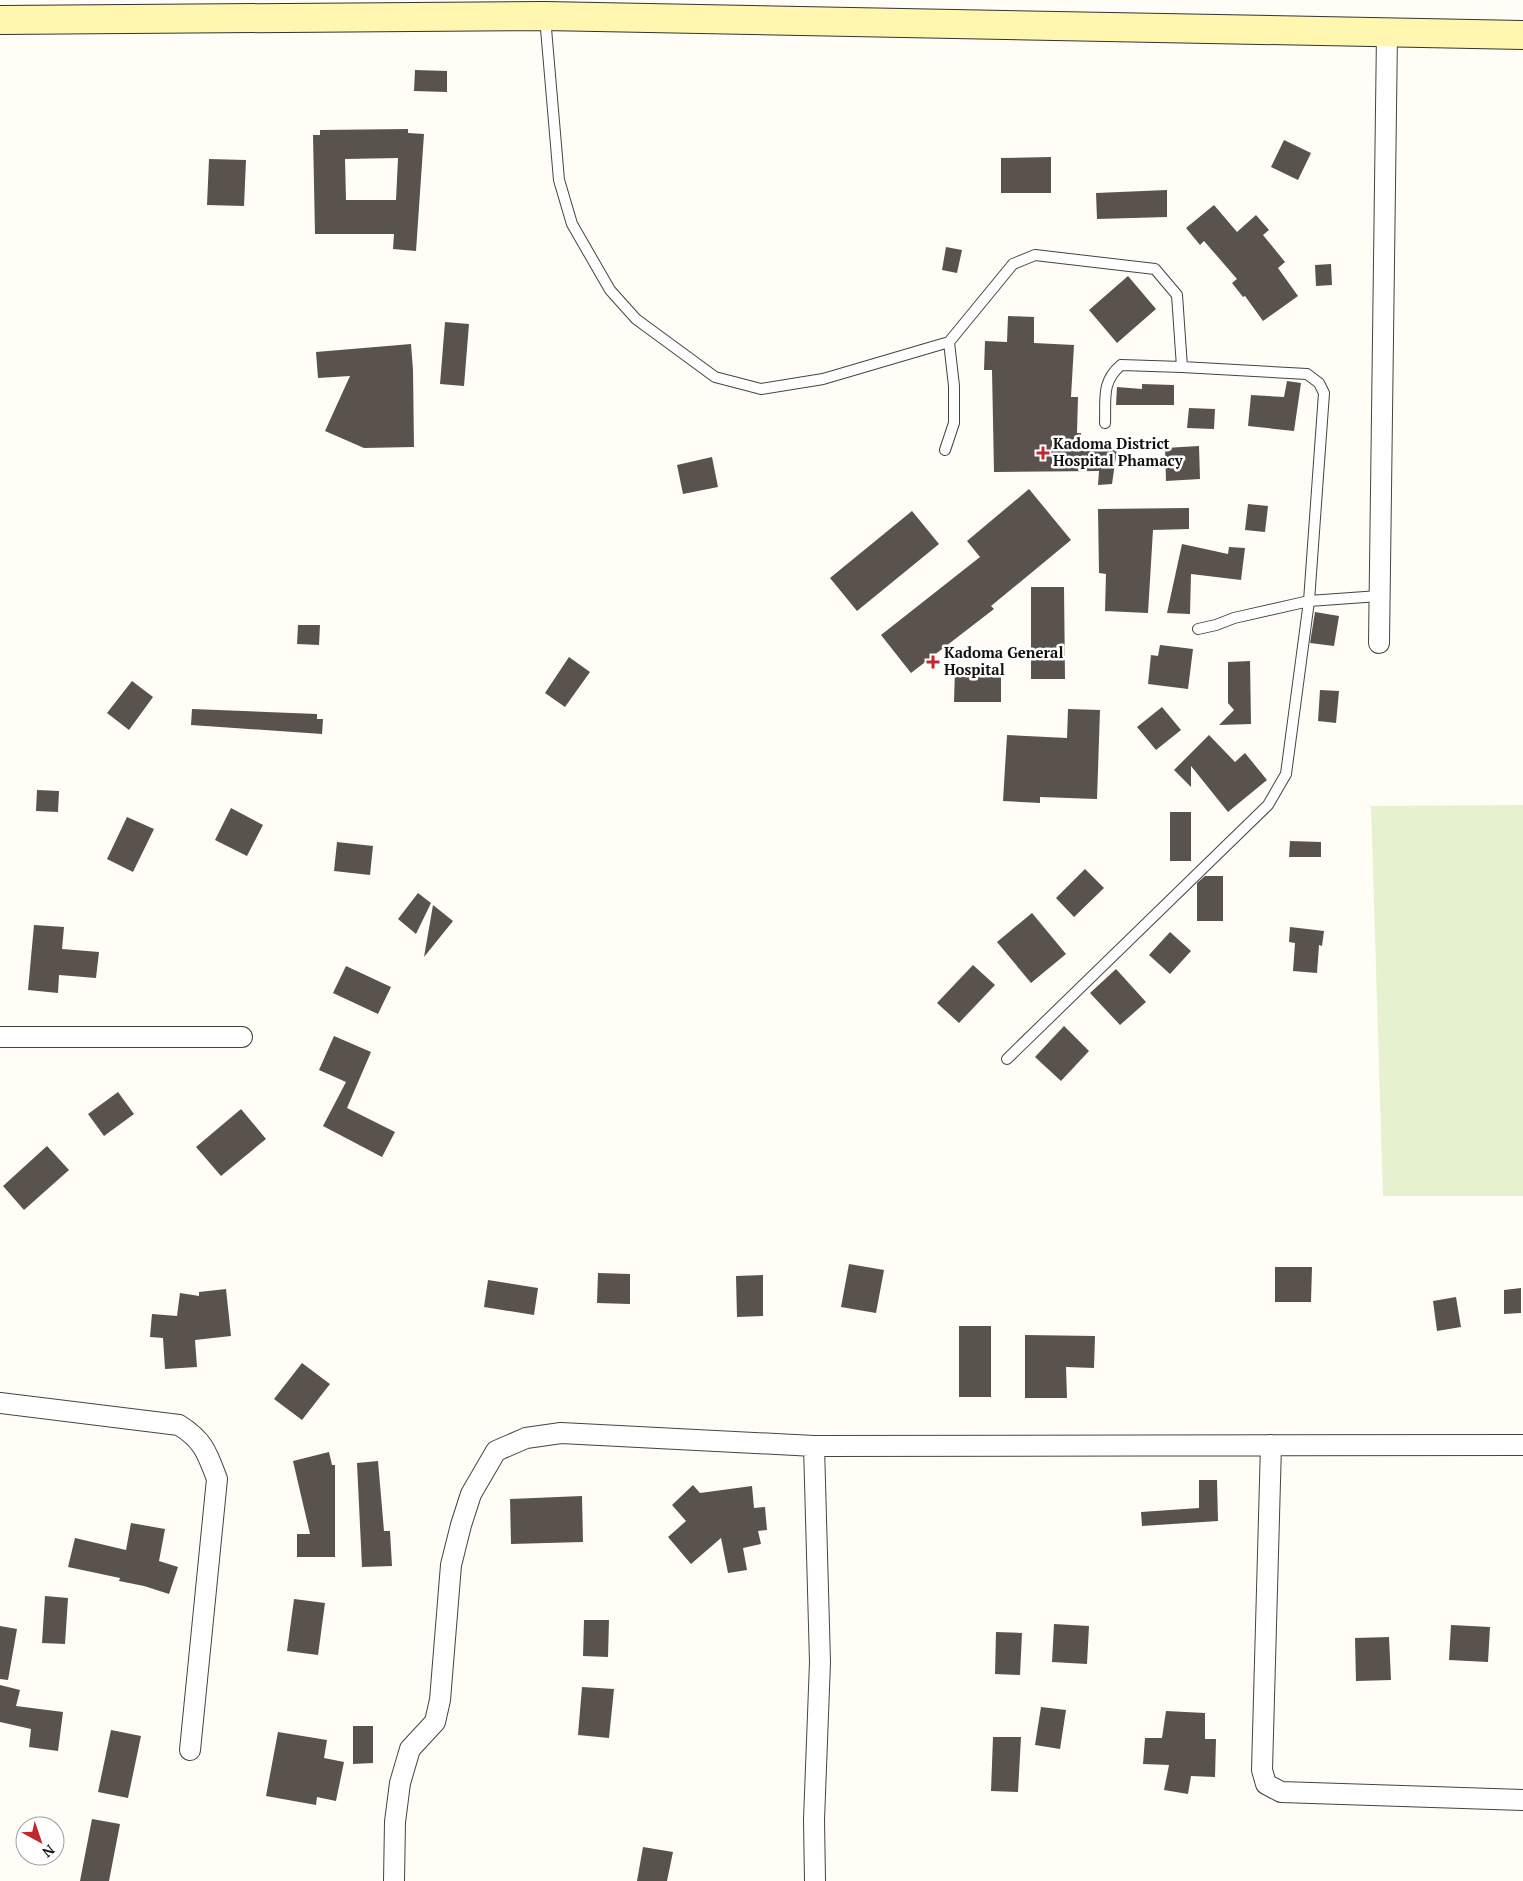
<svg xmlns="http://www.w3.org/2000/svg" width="1523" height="1881" font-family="'PT Serif',serif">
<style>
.pitch{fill:#e6f2cf}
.building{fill:#5a524d;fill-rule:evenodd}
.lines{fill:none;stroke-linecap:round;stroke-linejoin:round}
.service-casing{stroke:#444;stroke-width:12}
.minor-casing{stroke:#444;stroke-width:22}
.secondary-casing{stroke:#333;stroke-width:30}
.service{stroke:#fff;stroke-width:10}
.minor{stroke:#fff;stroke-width:20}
.secondary{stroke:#fff6b0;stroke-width:28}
.poi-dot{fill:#c4262e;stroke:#fff;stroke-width:2}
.labels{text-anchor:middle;stroke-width:5;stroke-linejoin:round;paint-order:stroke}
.poi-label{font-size:15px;font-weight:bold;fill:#111;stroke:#fff;text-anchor:start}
</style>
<rect width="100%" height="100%" fill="#fffdf5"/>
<path class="pitch" d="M1523,805V1196H1383L1371,806Z"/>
<path class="building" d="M415,70L447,71V92L414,91Z
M408,129V133L424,134L416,251L393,249L394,234H315L313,135H320V130ZM398,158L396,200H346L345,159Z
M1284,140L1311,153L1298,180L1271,167Z
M1051,157V193H1001V158Z
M209,159L246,160L244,206L207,205Z
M1167,190V217L1097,219L1096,193Z
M1214,205L1237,232L1256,215L1269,230L1263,235L1285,262L1278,268L1298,296L1263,321L1245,296L1243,297L1232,283L1237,279L1204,241L1200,245L1186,228Z
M946,247L962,250L957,273L942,270Z
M1331,264L1332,285L1316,286L1315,265Z
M1128,276L1156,309L1117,343L1089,310Z
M1008,316L1034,317V343L1074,345L1071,397H1078L1077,433H1081V445L1117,449L1112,484L1098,485L1099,471L994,472L992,370H984L985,341L1007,342Z
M445,322L469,324L464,386L440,384Z
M411,344L413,370L414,447L364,448L325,431L350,376L318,378L316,352Z
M1287,381L1301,383L1294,431L1248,426L1251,395L1284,397Z
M1142,384L1174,385V405H1116L1117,387L1142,389Z
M1189,408L1215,409L1214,429L1187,428Z
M1199,446L1200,479L1166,481L1165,448Z
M712,457L718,487L683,494L677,465Z
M1029,489L1071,540L991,606L994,609L911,673L881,635L980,557L967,541Z
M1248,504L1268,506L1265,532L1245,530Z
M1189,508V529L1153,530L1148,613L1105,611L1106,574L1099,573L1098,509Z
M912,511L939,544L857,611L830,578Z
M1182,544L1228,554L1229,547L1245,548L1241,580L1191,574L1190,614L1167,613Z
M1031,587H1064L1065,679H1031Z
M1315,612L1339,616L1334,646L1310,643Z
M298,625H320L319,645L297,644Z
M1160,645L1193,649L1188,689L1148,684L1151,655L1158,656Z
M569,657L590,672L565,707L545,693Z
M1250,661L1251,724L1219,725L1234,710L1228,703V662Z
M955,669L1001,670V702H954Z
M132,681L153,697L129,730L107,713Z
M1320,690L1339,691L1336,723L1318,721Z
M1162,707L1181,730L1156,750L1137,727Z
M192,709L317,714V719H323L322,734L191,725Z
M1068,709L1100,710L1097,799L1040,797V803L1003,801L1007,735L1067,738Z
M1209,735L1235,762L1245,753L1267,780L1228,812L1191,766V787L1174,770Z
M37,790L59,791L58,812L36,811Z
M231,808L263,825L247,856L215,840Z
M1170,812H1191V861H1170Z
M127,817L154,829L133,872L107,859Z
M1290,841L1321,842V857H1289Z
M337,842L373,846L370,875L334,871Z
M1085,869L1104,888L1074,917L1056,898Z
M1205,876H1223V921H1197V883Z
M418,893L431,903L416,934L398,919Z
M433,905L453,921L424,957Z
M1032,913L1066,954L1031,983L997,942Z
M34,925L64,927L62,949L99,952L96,978L59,975L58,993L28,990Z
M1290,927L1324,931L1322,946L1319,945L1317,973L1293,971L1295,943L1289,942Z
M1170,932L1191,951L1170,974L1149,955Z
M973,965L995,985L959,1023L937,1003Z
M346,966L391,987L378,1014L333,993Z
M1116,969L1146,1002L1120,1025L1090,993Z
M1064,1026L1089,1051L1061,1081L1035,1057Z
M334,1036L371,1052L347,1108L395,1132L382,1157L323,1126L346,1082L319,1070Z
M118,1092L134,1114L104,1136L88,1114Z
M241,1109L266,1139L221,1176L196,1147Z
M47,1146L69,1170L24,1210L3,1186Z
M849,1264L884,1270L876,1313L841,1307Z
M1275,1267H1312L1311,1302H1275Z
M598,1273L630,1274V1304L597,1303Z
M763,1275V1316L737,1317L736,1276Z
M488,1280L538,1288L534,1315L484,1307Z
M1521,1288V1313L1504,1314V1290Z
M226,1289L231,1336L195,1340L197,1367L165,1369L163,1338L150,1337L152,1314L177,1316L180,1293L199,1296V1292Z
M1456,1297L1461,1327L1437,1331L1433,1301Z
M959,1326H991V1397H959Z
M1025,1335L1095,1336L1094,1368L1066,1367L1067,1398H1025Z
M302,1363L330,1384L302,1420L274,1399Z
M329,1452L332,1465H335V1557H297V1534H310L293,1461Z
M378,1461L384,1531H390L392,1566L362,1567L357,1463Z
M1199,1480H1217L1218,1521L1142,1526L1141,1512L1199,1508Z
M693,1485L700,1493L752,1486L754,1508L765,1507L767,1530L758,1531L761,1544L743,1548L747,1570L728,1573L721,1538L691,1564L668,1537L686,1521L672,1505Z
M582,1496L583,1542L511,1544L510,1499Z
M131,1523L165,1529L159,1561L178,1567L169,1594L144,1586L119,1581L120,1578L68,1567L75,1538L126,1550Z
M45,1596L68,1598L65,1644L42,1643Z
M294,1599L325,1603L318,1655L287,1651Z
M584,1620H609L608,1657L583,1656Z
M1054,1624L1089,1626L1087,1664L1052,1662Z
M1451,1625L1490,1627L1488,1662L1449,1660Z
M0,1626L17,1629L8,1680L0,1679Z
M996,1632L1022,1633L1020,1675L995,1674Z
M1389,1637L1391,1680L1356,1681L1355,1638Z
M0,1685L20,1690L16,1706L63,1712L58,1751L29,1747L31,1729L0,1722Z
M582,1687L614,1689L609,1738L578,1735Z
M1041,1707L1066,1710L1060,1749L1035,1745Z
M1166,1711L1205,1713V1739H1216L1215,1777L1191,1776L1188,1794L1164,1790L1169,1765L1143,1764L1145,1738H1162Z
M353,1726H373V1763L353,1764Z
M111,1730L141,1736L128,1798L98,1792Z
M278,1732L327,1740L324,1758L344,1762L336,1801L317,1797L316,1805L266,1796Z
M993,1737H1021L1018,1792L991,1791Z
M92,1819L120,1824L109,1881H80Z
M643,1847L673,1852L667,1881H637Z"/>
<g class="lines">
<defs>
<path id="service" d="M545,17L559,180L572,224L610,290L636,319L715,377L761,389L823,379L949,342
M945,450L954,423V386L949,342L1013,264L1035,255L1155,269L1177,295L1182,367
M1198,629L1216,625L1234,618L1309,601L1379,596
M1007,1059L1268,805L1286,774L1309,601L1324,393L1319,383L1307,374L1182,367L1121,365C1101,382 1106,399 1105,423"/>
<path id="minor" d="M1379,643L1387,33
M0,1037H242
M0,1403L179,1425C203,1440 207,1452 217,1479L190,1750
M1271,1445L1262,1770L1266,1784L1281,1792L1523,1800
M814,1446L820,1662L814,1820L815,1881
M394,1881L395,1822L400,1783L410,1749L435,1722L440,1700L451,1565L461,1525L471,1494L496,1451L526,1438L561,1433L814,1446L1523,1445"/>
<path id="secondary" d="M0,20L545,16L1523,35"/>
</defs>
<use href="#service" class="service-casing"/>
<use href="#minor" class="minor-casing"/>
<use href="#secondary" class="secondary-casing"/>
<use href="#service" class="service"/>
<use href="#minor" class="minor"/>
<use href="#secondary" class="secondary"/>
</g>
<g class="poi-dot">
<path d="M1040.5 445.5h5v5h5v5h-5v5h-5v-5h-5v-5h5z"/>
<path d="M930.5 654.5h5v5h5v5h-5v5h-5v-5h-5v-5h5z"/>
</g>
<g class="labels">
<g class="poi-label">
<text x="1053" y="449">Kadoma District<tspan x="1053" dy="17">Hospital Phamacy</tspan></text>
<text x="944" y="658">Kadoma General<tspan x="944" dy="17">Hospital</tspan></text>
</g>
</g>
<g transform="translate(40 1841) rotate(140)"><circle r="24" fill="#ffffff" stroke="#a0a0a0"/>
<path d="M0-4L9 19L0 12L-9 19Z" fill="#c4262e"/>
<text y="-8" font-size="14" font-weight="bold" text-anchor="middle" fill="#111111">N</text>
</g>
</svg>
